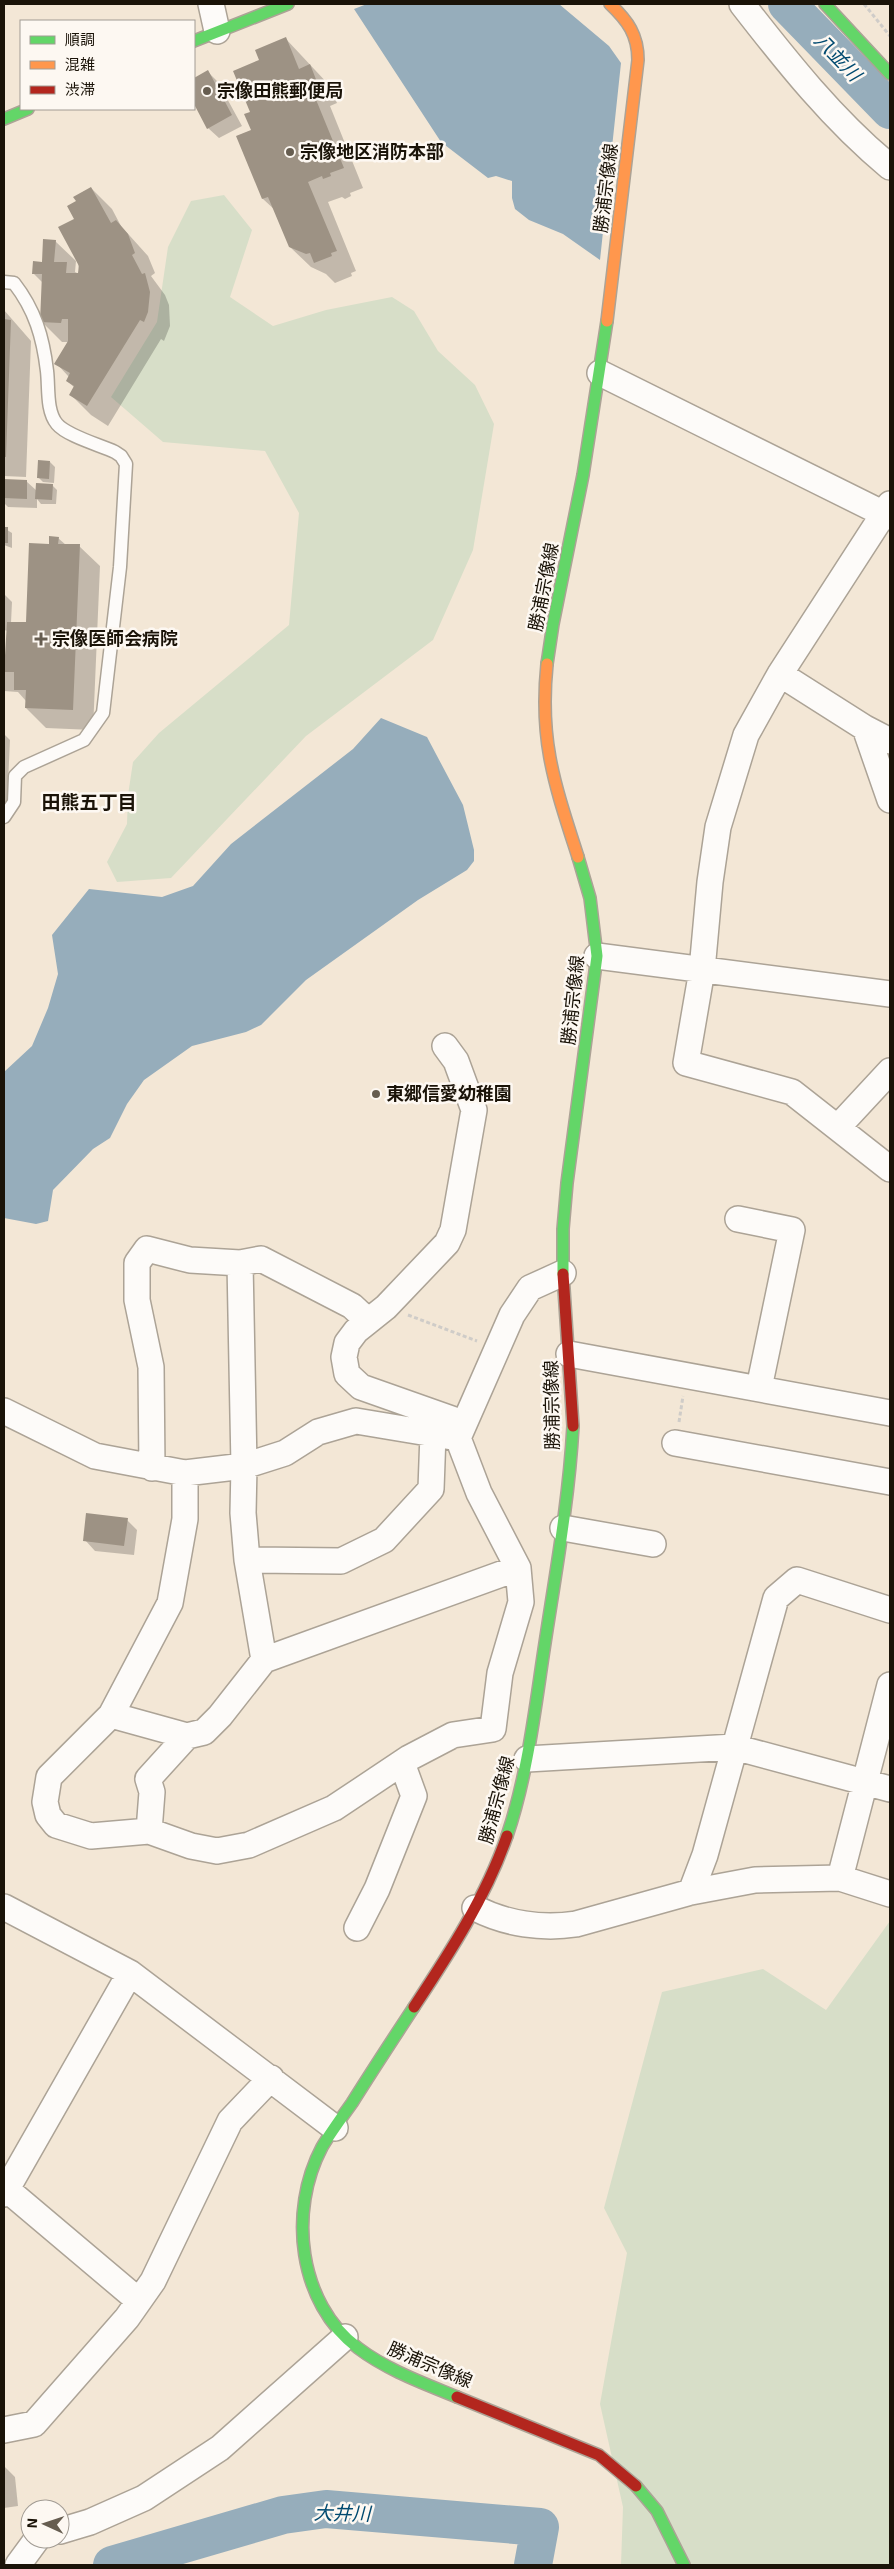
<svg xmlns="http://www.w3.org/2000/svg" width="894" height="2569" font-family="'Exo 2','Noto Sans JP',sans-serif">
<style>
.green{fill:#d7dec8}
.water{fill:#96adbb}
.shadow{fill:#0003}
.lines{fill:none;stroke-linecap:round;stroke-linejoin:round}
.river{stroke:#96adbb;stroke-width:38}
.building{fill:#9d9284}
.lane-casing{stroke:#aca396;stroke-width:15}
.street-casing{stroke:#aca396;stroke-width:28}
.fast-casing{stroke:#aca396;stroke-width:14}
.slow-casing{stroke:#aca396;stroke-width:14}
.jam-casing{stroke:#aca396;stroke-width:14}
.path{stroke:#cfccc8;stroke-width:3;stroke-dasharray:4 2.5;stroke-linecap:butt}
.lane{stroke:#fdfbf9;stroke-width:12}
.street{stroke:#fdfbf9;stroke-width:25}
.fast{stroke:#63d668;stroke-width:11}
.slow{stroke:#ff974d;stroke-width:11}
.jam{stroke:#b3261e;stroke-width:11}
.poi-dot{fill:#665d50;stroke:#fdf8f2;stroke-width:2}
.labels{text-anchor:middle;stroke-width:5;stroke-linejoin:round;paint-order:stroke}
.poi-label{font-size:18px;font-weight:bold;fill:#1a1308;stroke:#fdf8f2;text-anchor:start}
.street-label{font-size:18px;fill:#1a1308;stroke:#fdf8f2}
.water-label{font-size:19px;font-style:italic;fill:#014a70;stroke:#fdf8f2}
.neighbourhood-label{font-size:19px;font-weight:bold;fill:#1a1308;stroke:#fdf8f2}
</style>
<rect width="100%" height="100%" fill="#f3e7d6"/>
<path class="green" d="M224,195L252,230L230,297L273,326L326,310L392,297L414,311L438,351L475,385L494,424L473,550L433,640L306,736L171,878L117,882L107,862L127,824L128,795L133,762L159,733L289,625L299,513L265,451L163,442L111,397L157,322L168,247L191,201Z
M890,1921V2565H621L623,2507L600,2404L627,2253L604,2208L662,1992L763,1969L826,2010Z"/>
<path class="water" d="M367,4H559L609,46L621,63L600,260L563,234L529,220L515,209L512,198V181L496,176L488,178L441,142L354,9Z
M381,718L427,737L463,805L474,850V861L467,870L418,900L306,980L261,1025L246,1032L192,1046L144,1080L127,1104L110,1138L93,1149L53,1190L48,1221L36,1224L4,1218V1072L32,1046L48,1008L58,974L52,935L89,889L162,897L193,886L231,844L353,749Z"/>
<path class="shadow" d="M286,39L330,86L337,103L330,106L363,188L350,193L351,196L345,199L342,197L328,202L356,271L351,273L352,276L335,283L326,274L311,267L290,247L276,211L263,199L252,131V112L261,61Z
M208,72L218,82L242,126L219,138L208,128L194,101V79Z
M91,188L112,209L121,226L148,256L155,273L151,276L165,295L169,305L170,326L164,341L161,339L108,426L91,415L71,395L75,388L67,381L69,377L56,363L68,342H62L41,321L43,283L33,273L43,263L55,241L76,261L75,272L79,274L75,219L77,201Z
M4,310L31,341L26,477L4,476Z
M50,462L55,467L54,483L43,482L38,477Z
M4,480L26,481L37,491L52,485L57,490L56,504H41L37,499V508L8,507L4,503Z
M4,528L12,533V548L4,545Z
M58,538L66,545L79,546L100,566L93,730L46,728L26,708V701L18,692L4,691V658H7L8,631L4,630V594L12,602L11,623L27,624L50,545Z
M4,734L10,740L7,806H4Z
M127,1520L137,1530L134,1555L95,1551L85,1540Z
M4,2466L15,2477L18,2506L4,2508Z"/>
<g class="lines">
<path class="river" d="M787,4L890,110
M112,2565L283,2515L326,2509L540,2527L533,2565"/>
</g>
<path class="building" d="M286,37L299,69L310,64L317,82L310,85L344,168L330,173L331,176L323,179L322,176L308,182L337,251L331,253L332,256L314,263L310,253L306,254L289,247L268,197L262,199L236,136L251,130L244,114L250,112L233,71L259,60L255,50Z
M208,70L232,115L207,129L194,104V78Z
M91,187L111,223L116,220L128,234L135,253L132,255L142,274L145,273L150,292L148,312L144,322L140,320L87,406L69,395L74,386L66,381L70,373L54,364L68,341V319H62L61,323L40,322L42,274H32L33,261L42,262L43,239L56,240L54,262H67L66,273H78L79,266L58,227L74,219L67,206L76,201L73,197Z
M4,319L11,320L6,457H4Z
M38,460L50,461L49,479L37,478Z
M4,479L27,480V499L4,498Z
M36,483L53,484L52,500L35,499Z
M4,527H8V543H4Z
M49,536L59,537L58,544H80L73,710L25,708L26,690H14V672H4L7,622H26L29,543L49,544Z
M86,1513L128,1518L124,1546L83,1541Z"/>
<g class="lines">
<defs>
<path id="lane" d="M4,282L14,283C35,310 43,337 47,371C49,387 46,411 57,424C67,436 100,445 115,452L121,456L126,464L120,567L103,713L84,740L24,767L15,776L14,802L4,817"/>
<path id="street" d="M211,4L217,31
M742,4C787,62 833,120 890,167
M600,373L890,517
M890,504L780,674L746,735L718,827L710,882L702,970L686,1063L792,1092L890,1169
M780,674L865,728L890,741
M865,728L890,800
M597,956L890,994
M445,1046L456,1061L474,1110L453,1230L447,1243L386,1307L356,1331L347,1343L344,1357L347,1374L361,1387L463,1423
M838,1127L890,1071
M738,1219L792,1230L759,1388
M240,1263L244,1466L243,1513L247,1560L264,1660
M569,1354L890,1413
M4,1411L95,1456L185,1473L244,1466L285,1453L318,1432L356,1421L458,1438
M675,1443L890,1482
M152,1468L151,1367L137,1300V1263L147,1249L190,1260L240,1263L261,1259L352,1306L367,1320
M185,1473V1519L170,1603L111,1715L49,1777L45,1802L48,1815L56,1825L91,1836L149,1831L191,1846L217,1851L249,1845L334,1808L409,1758L453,1735L493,1729L500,1673L521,1602L518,1568
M563,1528L653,1544
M247,1560L341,1561L384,1540L431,1489L433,1434
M111,1715L187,1736L204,1732L220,1716L264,1660L518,1568L479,1493L458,1438L512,1315L530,1288L563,1273
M527,1759L734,1747L890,1789
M149,1831L152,1792L148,1779L187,1736
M840,1878L890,1894
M691,1892L705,1855L776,1598L797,1580L890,1610
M4,1907L130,1973L335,2128
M475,1908C506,1924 542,1929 576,1924L691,1892L755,1880L840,1878L890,1685
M357,1928L377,1889L414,1796L402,1763
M4,2187L139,2301
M4,2194L130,1973
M4,2430L34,2424L127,2318L153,2281L230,2121L271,2078
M60,2531L90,2522L144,2498L220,2448L345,2337
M18,2565L37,2539"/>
<path id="fast" d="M825,4L890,74
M194,41L288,4
M4,119L28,109
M547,664L553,624L583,475L607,321
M563,1274V1229L567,1183L597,956L590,898L578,857
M507,1836C528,1774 535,1708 545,1643C556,1571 569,1499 573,1426
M414,2007C393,2039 372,2071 352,2103C342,2117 331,2132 322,2147C288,2211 298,2303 358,2348C387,2370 423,2383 457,2397
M636,2486L657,2511L684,2565"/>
<path id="slow" d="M607,321L638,60C638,35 628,21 610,4
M547,664C539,742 555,785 578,857"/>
<path id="jam" d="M563,1274L573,1426
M414,2007C449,1954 486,1897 507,1836
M457,2397L599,2455L636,2486"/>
</defs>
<use href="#lane" class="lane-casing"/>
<use href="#street" class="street-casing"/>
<use href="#fast" class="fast-casing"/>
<use href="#slow" class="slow-casing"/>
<use href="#jam" class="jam-casing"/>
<path class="path" d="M864,4L890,36
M408,1315L477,1341
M679,1422L683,1396"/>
<use href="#lane" class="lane"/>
<use href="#street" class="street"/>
<use href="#fast" class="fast"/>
<use href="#slow" class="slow"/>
<use href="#jam" class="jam"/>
</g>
<g class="poi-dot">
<circle cx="207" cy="91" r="5"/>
<circle cx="290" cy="152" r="5"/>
<path d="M38.5 631.5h5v5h5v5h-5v5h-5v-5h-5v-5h5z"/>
<circle cx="376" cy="1094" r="5"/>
</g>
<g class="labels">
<g class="poi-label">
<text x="217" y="97">宗像田熊郵便局</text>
<text x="300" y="158">宗像地区消防本部</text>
<text x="52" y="645">宗像医師会病院</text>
<text x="386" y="1100">東郷信愛幼稚園</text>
</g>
<g class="street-label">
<text transform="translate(606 188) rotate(-83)" y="6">勝浦宗像線</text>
<text transform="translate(544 587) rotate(-79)" y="6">勝浦宗像線</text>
<text transform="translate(573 1000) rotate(-84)" y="6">勝浦宗像線</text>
<text transform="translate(552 1405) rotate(-91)" y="6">勝浦宗像線</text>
<text transform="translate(497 1800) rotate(-75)" y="6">勝浦宗像線</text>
<text transform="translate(430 2365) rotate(23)" y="6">勝浦宗像線</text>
</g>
<g class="water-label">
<text transform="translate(838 57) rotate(46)" y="7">八並川</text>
<text transform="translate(342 2513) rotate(1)" y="7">大井川</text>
</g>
<g class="neighbourhood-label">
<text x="89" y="809">田熊五丁目</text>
</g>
</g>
<rect width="894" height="2569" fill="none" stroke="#1a1308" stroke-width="10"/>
<rect x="20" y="20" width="175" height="90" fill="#fdf8f2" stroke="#a29c94"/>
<rect x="30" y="36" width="25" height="8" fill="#63d668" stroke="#a29c94"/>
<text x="65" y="45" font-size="15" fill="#1a1308">順調</text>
<rect x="30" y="61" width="25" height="8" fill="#ff974d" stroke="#a29c94"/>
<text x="65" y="70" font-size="15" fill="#1a1308">混雑</text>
<rect x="30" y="86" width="25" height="8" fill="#b3261e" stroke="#a29c94"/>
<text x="65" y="95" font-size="15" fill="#1a1308">渋滞</text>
<g transform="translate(45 2524) rotate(273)"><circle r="24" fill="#fdf8f2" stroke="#a29c94"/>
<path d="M0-4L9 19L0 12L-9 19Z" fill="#665d50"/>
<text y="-8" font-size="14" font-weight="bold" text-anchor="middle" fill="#1a1308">N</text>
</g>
</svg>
